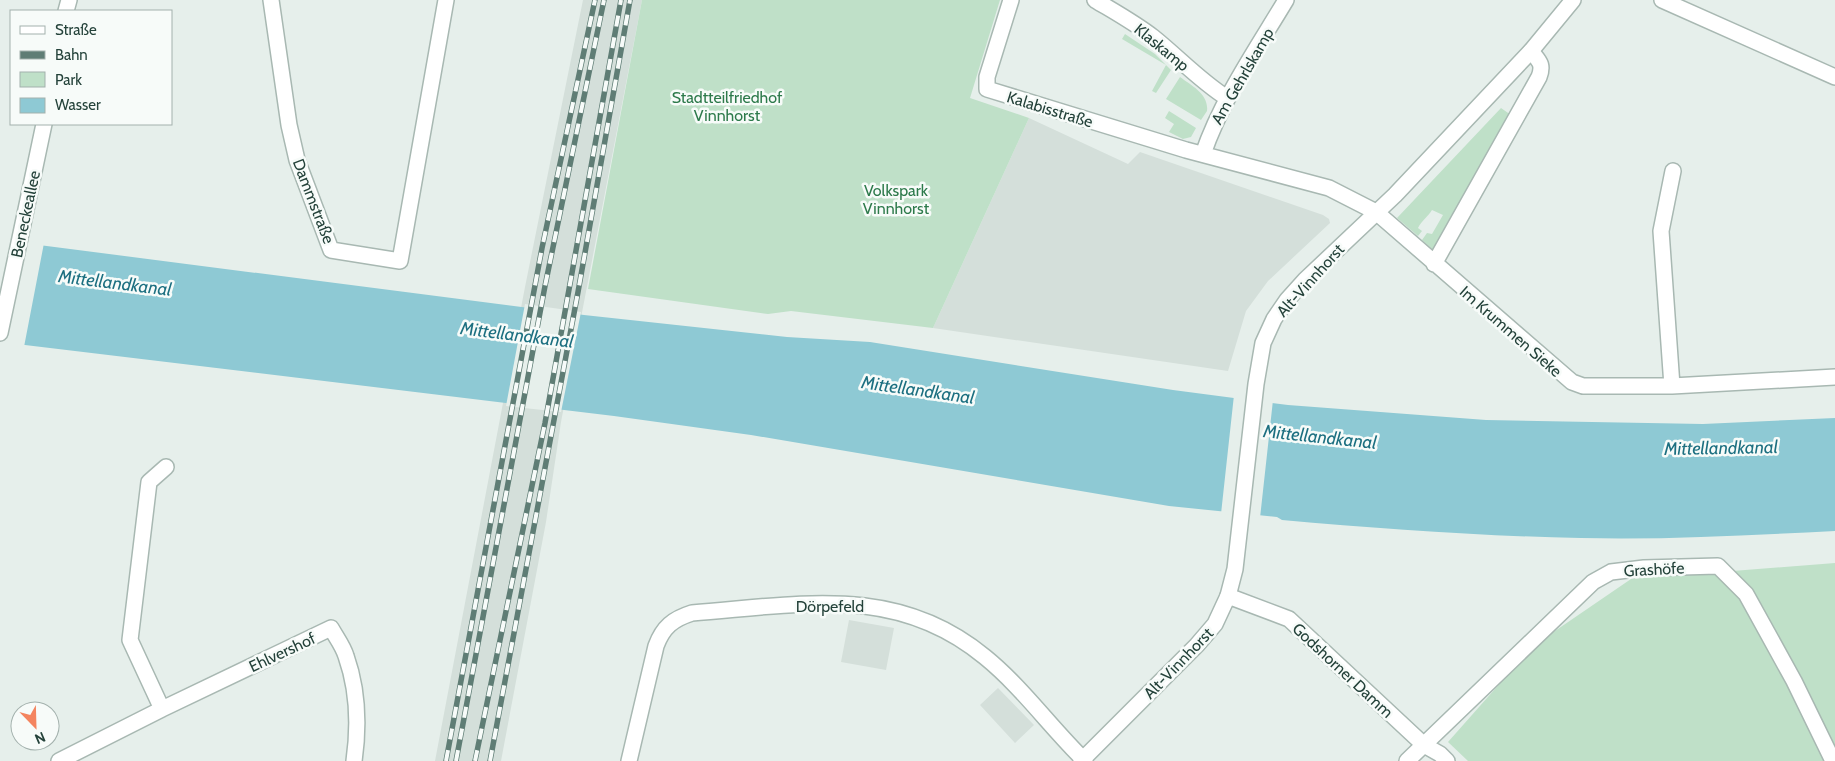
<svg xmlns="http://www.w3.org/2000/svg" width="1835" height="761" font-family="Cabin,sans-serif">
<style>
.built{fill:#d4dfda}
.green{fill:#bfe0c8}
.water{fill:#8ec9d4}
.pier{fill:#e6efeb}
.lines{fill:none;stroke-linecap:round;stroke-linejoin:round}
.minor-casing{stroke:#a8b8b2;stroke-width:18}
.tertiary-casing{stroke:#a8b8b2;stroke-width:18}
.minor{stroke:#fff;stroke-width:15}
.tertiary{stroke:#fff;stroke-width:15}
.rail-casing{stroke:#5f7d75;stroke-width:5.5}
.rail{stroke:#f7fbf9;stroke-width:4;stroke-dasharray:11;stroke-linecap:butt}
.labels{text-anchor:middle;stroke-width:5;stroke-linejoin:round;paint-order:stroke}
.street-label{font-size:16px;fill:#24423a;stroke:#f7fbf9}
.park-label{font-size:16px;fill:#2d7a4b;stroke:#f7fbf9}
.water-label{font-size:18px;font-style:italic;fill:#1c6f80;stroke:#f7fbf9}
</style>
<rect width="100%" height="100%" fill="#e6efeb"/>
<path class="built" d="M583,0H642L561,422L546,522L501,761H435L525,287Z
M1029,118L1128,164L1140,152L1323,215L1329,219L1330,223L1268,281L1246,311L1228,371L933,328Z
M849,620L894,628L886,670L841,662Z
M998,688L1034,725L1015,743L980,705Z"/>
<path class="green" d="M642,0H1000L970,98L1029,118L933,328L791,311L768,314L588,289Z
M1125,34L1155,54L1171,70L1156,93L1152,91L1166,65L1122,39Z
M1180,77C1192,86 1209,94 1207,111L1201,120L1166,99Z
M1501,108L1511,115L1433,250L1422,240L1427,233L1432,234L1443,215L1432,210C1427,218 1422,220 1418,228L1422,231L1418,236L1397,218Z
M1169,111L1196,128L1191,137L1183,139L1169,132L1174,124L1165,118Z
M1835,563V761H1468L1448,742L1533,646L1631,579Z"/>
<path class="water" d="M0,240L584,315L787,337L870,342L1173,390L1288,405L1486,420L1592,422L1703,424L1835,418V531C1751,535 1666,540 1581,538C1481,536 1382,529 1282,520L1277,517L1169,506L751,435L614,416L0,342Z"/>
<path class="pier" d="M0,238L44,243L24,347L0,345Z
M525,304L581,312L561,412L506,406Z
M1234,395L1273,400L1260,518L1221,514Z"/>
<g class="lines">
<defs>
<path id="minor" d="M271,0L289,125L297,160L331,250L400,261L446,0
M1011,0L987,77V89L1186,150L1329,188L1376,212L1572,382L1583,386H1672L1835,377
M1095,0C1115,12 1135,23 1153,37C1178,57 1200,81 1227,98
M1662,0L1835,77
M1203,154C1222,99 1256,50 1286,0
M1434,264L1539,77C1544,64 1539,61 1531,51
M1672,386L1661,231L1673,171
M1228,596L1289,619L1424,745L1440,754L1447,761
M162,709L331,628C336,637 343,646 346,656C358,690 359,726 354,761
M59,761L162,709L130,640L149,482L166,467
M629,761L656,646C663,627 673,619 692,613C798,605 896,583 985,657C1022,687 1051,728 1085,761
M1407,761L1593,582L1611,572L1644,568L1718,566L1746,594L1794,681L1833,761"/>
<path id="tertiary" d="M66,11L69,0
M0,333L44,124
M1081,761L1197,645L1215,624L1228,596L1235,569L1256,384L1263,343L1274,319L1287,300L1305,280L1395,195L1531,51L1573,0"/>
</defs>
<use href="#minor" class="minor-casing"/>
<use href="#tertiary" class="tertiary-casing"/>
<use href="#minor" class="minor"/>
<use href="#tertiary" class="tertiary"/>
<defs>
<path id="rail" d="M446,761L542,248L595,0
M456,761L545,286L604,0
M475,761L545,423L621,0
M490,761L578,292L630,0"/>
</defs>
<use href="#rail" class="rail-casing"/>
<use href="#rail" class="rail"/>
</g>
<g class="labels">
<g class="street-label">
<text transform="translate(1162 47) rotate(39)" y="6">Klaskamp</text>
<text transform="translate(1242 76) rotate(-60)" y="6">Am Gehrlskamp</text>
<text transform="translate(1050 109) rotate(17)" y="6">Kalabisstraße</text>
<text transform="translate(314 201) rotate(69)" y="6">Dammstraße</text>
<text transform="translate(25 214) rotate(-78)" y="6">Beneckeallee</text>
<text transform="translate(1310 280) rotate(-48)" y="6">Alt-Vinnhorst</text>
<text transform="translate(1511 331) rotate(41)" y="6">Im Krummen Sieke</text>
<text transform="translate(1654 569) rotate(-3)" y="6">Grashöfe</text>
<text x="830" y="612">Dörpefeld</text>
<text transform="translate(282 652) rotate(-25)" y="6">Ehlvershof</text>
<text transform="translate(1178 663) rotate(-46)" y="6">Alt-Vinnhorst</text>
<text transform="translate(1343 670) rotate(43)" y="6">Godshorner Damm</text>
</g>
<g class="park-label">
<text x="727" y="103">Stadtteilfriedhof<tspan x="727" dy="18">Vinnhorst</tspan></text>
<text x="896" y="196">Volkspark<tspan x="896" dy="18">Vinnhorst</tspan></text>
</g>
<g class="water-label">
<text transform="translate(115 283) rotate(7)" y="6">Mittellandkanal</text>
<text transform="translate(517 335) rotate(7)" y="6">Mittellandkanal</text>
<text transform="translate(918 390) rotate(8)" y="6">Mittellandkanal</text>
<text transform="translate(1320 437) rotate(6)" y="6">Mittellandkanal</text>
<text transform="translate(1721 448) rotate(-1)" y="6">Mittellandkanal</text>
</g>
</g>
<rect x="10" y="10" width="162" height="115" fill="#f7fbf9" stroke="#a3b1ad"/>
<rect x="20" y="26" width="25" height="8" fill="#ffffff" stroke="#a3b1ad"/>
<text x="55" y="35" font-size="15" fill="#24423a">Straße</text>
<rect x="20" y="51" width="25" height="8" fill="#5f7d75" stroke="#a3b1ad"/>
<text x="55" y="60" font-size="15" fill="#24423a">Bahn</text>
<rect x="20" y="72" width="25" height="15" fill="#bfe0c8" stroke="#a3b1ad"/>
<text x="55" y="85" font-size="15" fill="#24423a">Park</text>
<rect x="20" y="98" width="25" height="15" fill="#8ec9d4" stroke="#a3b1ad"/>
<text x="55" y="110" font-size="15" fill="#24423a">Wasser</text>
<g transform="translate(35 726) rotate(157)"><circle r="24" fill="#f7fbf9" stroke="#a3b1ad"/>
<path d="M0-4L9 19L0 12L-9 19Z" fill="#f4845f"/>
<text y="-8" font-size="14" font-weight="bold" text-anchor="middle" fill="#24423a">N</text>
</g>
</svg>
